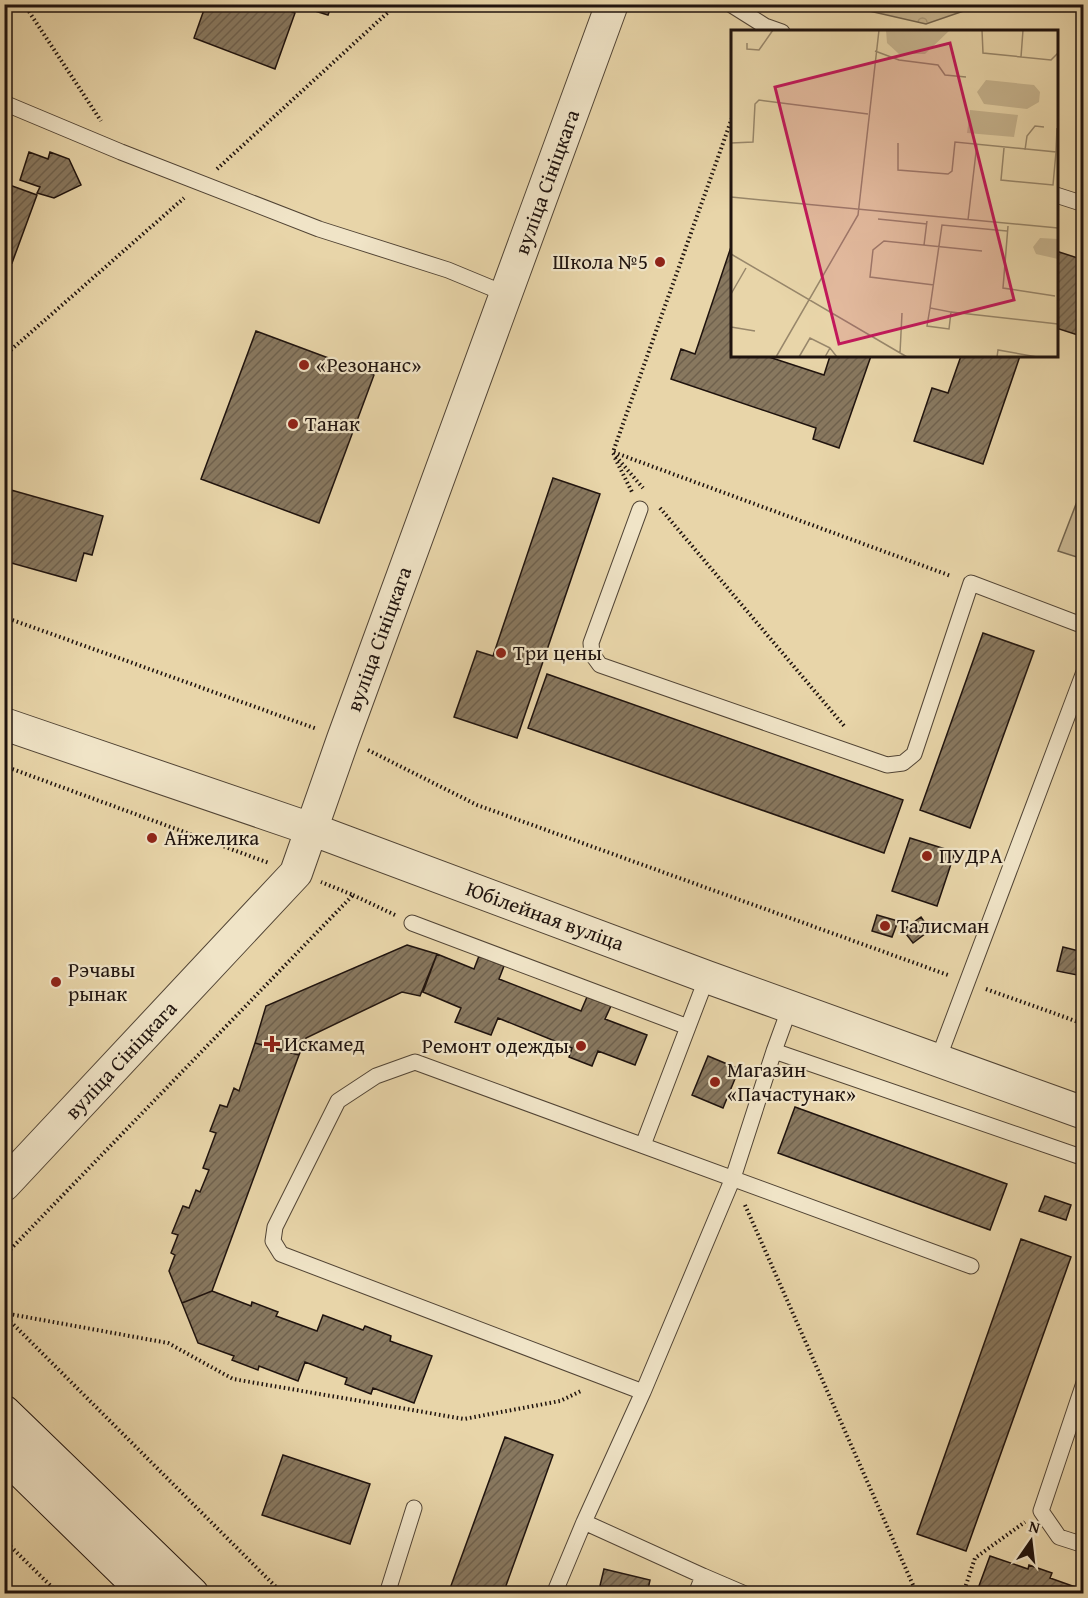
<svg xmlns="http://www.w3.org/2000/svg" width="1088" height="1598" font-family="'Gentium Book Plus',serif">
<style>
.green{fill:#c6b48f;stroke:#72644e;stroke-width:1.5}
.park{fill:url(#park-crowns);stroke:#72644e;stroke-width:1.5}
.building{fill:url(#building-hatch);stroke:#1f130e;stroke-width:1.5}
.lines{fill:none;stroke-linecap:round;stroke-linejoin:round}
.lane-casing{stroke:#514435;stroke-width:17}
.street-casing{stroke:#514435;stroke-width:34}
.secondary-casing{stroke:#1f130e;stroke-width:35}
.path{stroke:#1f130e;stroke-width:4;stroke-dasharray:1.5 3;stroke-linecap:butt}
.lane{stroke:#f0e4c7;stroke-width:15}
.street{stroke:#f0e4c7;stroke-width:32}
.secondary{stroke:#f0e4c7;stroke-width:33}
.poi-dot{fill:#8f2418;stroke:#f0e4c7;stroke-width:2}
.labels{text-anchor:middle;stroke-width:4.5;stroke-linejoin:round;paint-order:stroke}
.street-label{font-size:21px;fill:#1f130e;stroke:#f0e4c7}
.poi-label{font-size:21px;fill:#1f130e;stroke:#f0e4c7;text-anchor:start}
.inset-road{fill:none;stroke:#98876b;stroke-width:1.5}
.view{fill:#c2185b;fill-opacity:0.15;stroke:#c2185b;stroke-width:3}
.inset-edge{fill:none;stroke:#1f130e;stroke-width:3}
</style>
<defs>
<pattern id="park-crowns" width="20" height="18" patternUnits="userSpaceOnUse" patternTransform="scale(1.5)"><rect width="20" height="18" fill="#c6b48f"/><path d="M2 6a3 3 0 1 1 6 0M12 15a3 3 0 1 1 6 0" fill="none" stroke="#aa9a7a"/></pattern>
<pattern id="building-hatch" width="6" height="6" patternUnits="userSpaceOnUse" patternTransform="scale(1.5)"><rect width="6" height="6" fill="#88785f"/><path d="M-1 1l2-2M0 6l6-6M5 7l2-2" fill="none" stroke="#6f614d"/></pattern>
</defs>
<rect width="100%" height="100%" fill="#e8d5a9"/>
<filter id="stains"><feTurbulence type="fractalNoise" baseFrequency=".00333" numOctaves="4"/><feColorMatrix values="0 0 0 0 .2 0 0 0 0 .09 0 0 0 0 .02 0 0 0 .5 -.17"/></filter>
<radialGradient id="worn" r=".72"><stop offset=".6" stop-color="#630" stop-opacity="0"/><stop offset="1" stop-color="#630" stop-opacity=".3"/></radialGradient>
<path class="green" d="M1083,486V559L1058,551Z"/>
<path class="park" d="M843,5H981L926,24Z"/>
<path class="building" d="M206,4H272L295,13L275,69L194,38Z
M300,4H332L328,15L299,6Z
M29,152L48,159L50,152L69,159L81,185L54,198L37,193L40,187L20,180Z
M4,183L37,195L12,263L4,261Z
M732,244V356H766L824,375L830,356H871L839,448L813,439L816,428L671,379L681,349L695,354Z
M1056,251L1084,260V337L1056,328Z
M256,331L374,375L319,523L201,479Z
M961,356H1020L983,464L914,441L932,388L948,393Z
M553,478L600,494L517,738L454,717L477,651L493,656Z
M4,488L103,516L92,555L84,553L76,581L4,561Z
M983,633L1034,651L970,828L920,810Z
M547,674L903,800L884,853L528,728Z
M910,838L955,852L937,906L892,891Z
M877,915L898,921L892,937L872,931Z
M921,917L930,930L913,943L903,930Z
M407,945L437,954L420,996L402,992L306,1038L299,1055L255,1043L266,1006Z
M1063,947L1083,952L1077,975L1057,971Z
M437,954L474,969L479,956L504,966L499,979L581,1011L587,997L611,1006L605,1019L647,1035L635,1065L598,1051L592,1066L569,1057L572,1048L498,1018L491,1035L455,1022L461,1008L423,992Z
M1083,988H1084V1005L1079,1004Z
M255,1043L299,1055L212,1291L182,1303L169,1271L175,1255L171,1253L178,1235L172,1233L183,1206L189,1208L196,1190L200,1192L209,1170L203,1168L216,1133L210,1131L220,1105L227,1107L234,1088L239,1091Z
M708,1056L739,1069L723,1108L692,1095Z
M795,1107L1007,1184L990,1230L778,1153Z
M1045,1196L1071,1205L1066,1220L1039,1211Z
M1021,1239L1071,1257L966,1551L917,1534Z
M212,1291L251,1306L252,1302L278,1312L276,1316L317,1331L323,1315L363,1330L365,1326L391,1336L390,1341L432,1356L414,1403L373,1388L371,1394L345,1384L347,1378L305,1362L298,1381L259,1366L258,1370L232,1360L234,1356L198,1343L182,1303Z
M505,1437L553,1455L503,1594H448Z
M283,1455L370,1484L350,1544L262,1515Z
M990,1556L1028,1569L1029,1565L1052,1573L1050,1578L1084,1590V1594H976Z
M604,1569L650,1580L647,1594H598Z"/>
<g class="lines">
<defs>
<path id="lane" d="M730,4L765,26L782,32
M4,103L121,152L319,229L448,270L506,294
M1056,195L1084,204
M640,509L591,643L592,654L600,665L887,765L903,763L914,754L971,583L1084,626
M412,923L688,1027
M774,1051L790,1007
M937,1062L1084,672
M643,1145L707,977
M1084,1383L1041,1511L1059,1537L1084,1545
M643,1392L281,1254L273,1241L275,1227L338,1101L376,1076L415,1062L971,1266
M584,1522L703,1576L696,1594
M703,1576L745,1594
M387,1594L414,1508
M554,1594L584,1522L643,1392L733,1178L774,1051L1084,1158"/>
<path id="street" d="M4,724L311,829L707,977L1084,1113
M4,1185L296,873L343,739L612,4"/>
<path id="secondary" d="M4,1412L192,1594
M4,1454L147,1594"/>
</defs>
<use href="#lane" class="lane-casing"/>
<use href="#street" class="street-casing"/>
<use href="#secondary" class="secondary-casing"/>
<path class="path" d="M24,4L101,121
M732,118L613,452L951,576
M217,169L397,4
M4,356L184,198
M613,453L643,488
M615,458L632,492
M660,508L845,727
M4,617L317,729
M368,750L477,805L948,975
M4,766L269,863
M353,895L395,915
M986,989L1084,1024
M745,1205L917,1594
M4,1256L353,895L321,882
M4,1313L168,1343L233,1379L464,1419L560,1401L581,1391
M4,1315L283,1594
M4,1540L59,1594
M963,1594L975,1558L1025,1522"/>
<use href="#lane" class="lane"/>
<use href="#street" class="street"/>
<use href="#secondary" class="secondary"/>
</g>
<g class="poi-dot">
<circle cx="660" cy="262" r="6"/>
<circle cx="304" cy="365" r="6"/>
<circle cx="293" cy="424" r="6"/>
<circle cx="501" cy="653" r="6"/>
<circle cx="152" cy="838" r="6"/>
<circle cx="927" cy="856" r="6"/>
<circle cx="885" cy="926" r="6"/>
<circle cx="56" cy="982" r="6"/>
<path d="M269 1035h6v6h6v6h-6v6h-6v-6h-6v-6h6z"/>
<circle cx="581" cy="1046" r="6"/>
<circle cx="715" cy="1082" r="6"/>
</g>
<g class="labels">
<g class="street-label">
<text transform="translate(547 182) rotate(-70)" y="7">вуліца Сініцкага</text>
<text transform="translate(379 639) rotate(-70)" y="7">вуліца Сініцкага</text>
<text transform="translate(545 916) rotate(20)" y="7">Юбілейная вуліца</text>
<text transform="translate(121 1060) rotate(-47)" y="7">вуліца Сініцкага</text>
</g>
<g class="poi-label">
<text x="648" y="269" text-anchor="end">Школа №5</text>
<text x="316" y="372">«Резонанс»</text>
<text x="305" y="431">Танак</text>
<text x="513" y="660">Три цены</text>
<text x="164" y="845">Анжелика</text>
<text x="939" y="863">ПУДРА</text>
<text x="897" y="933">Талисман</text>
<text x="68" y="977">Рэчавы<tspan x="68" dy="24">рынак</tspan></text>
<text x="284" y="1051">Искамед</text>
<text x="569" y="1053" text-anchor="end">Ремонт одежды</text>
<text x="727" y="1077">Магазин<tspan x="727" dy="24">«Пачастунак»</tspan></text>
</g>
</g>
<g transform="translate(731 30)">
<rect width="327" height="327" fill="#e8d5a9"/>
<path d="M255,50L303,55L309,62L308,72L296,79L253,74L246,62ZM239,80L287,85L283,107L236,103ZM309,208L327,209V229L305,224L302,217Z" fill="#c6b48f"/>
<path d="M155,0H219L194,24H168L156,13Z" fill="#c6b48f"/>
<path class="inset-road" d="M251,0L252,23L320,30L327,23M16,13V19L28,20L42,0M144,21L168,30L207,35L214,45L235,47M290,27L292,0M0,113L22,112L24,74L28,70L137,84M167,113V140L217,144L221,141L224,112L325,122L322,155L270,150L273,118M294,120L296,106L304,96L313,97M325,122L326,98M0,167L327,198M147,189L196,194M237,190L246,114M277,196L272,258L324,266M193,215L196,191M0,224L176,327M203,255L139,247L142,220L153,211L251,221M0,264L15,238M199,278L196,296L218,299L220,282L199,278L211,195L276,201M220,282L327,294M0,297L24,301M169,323L171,283M45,327L127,185L148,0M68,327L79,308L99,318M94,327L99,318L106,327M266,327L267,320L306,327"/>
<path class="view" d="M219,13L283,270L108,314L44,57Z"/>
<rect width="327" height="327" class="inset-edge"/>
</g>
<rect width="1088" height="1598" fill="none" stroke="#e8d5a9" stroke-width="24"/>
<rect x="6" y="6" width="1076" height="1586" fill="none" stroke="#1f130e" stroke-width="3"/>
<rect x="12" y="12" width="1064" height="1574" fill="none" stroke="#1f130e" stroke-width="1.5"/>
<g transform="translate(1031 1541) rotate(14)" stroke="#f0e4c7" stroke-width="4.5" paint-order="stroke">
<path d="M0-4.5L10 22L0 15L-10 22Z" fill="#1f130e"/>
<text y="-9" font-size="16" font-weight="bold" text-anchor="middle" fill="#1f130e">N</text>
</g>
<rect width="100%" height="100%" filter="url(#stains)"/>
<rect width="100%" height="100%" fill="url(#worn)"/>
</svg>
